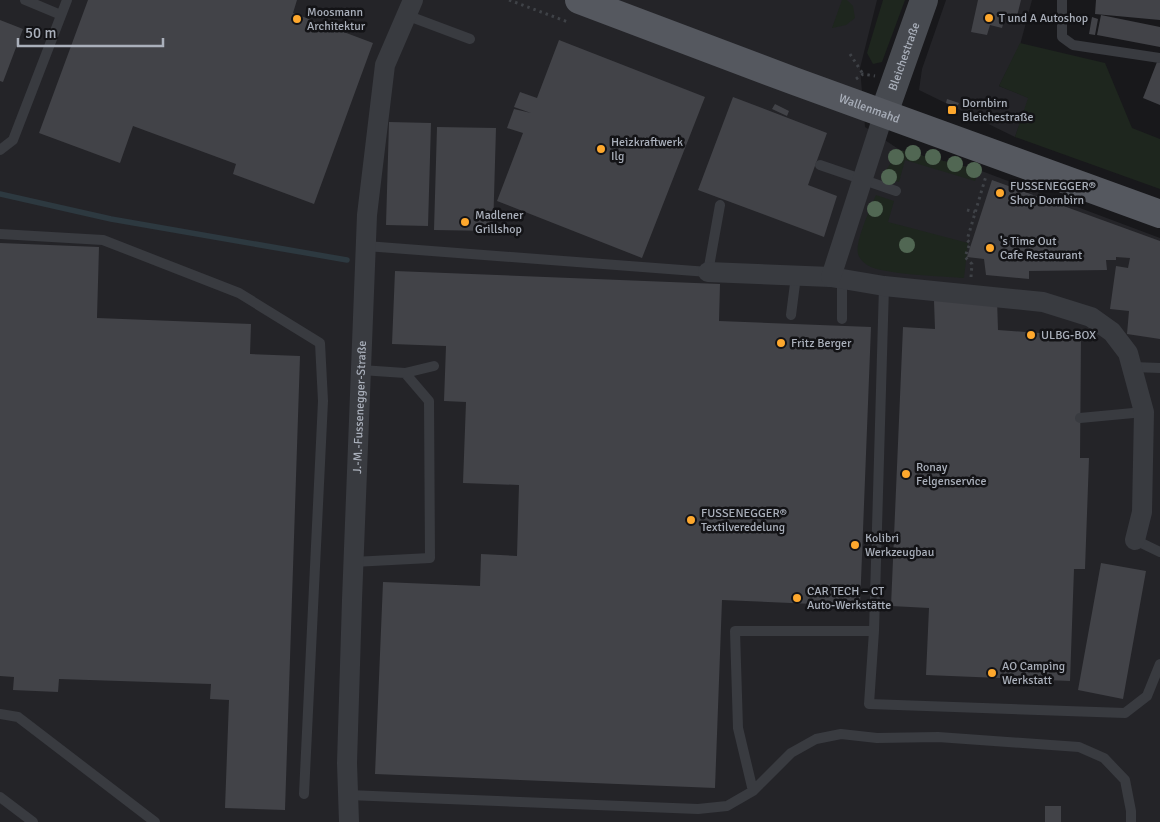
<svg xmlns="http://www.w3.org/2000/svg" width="1160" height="822" font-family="Signika,sans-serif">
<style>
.built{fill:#242428}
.green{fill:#1e261e}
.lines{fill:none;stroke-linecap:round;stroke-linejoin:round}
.stream{stroke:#2d3940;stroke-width:5.5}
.building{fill:#424348}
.path{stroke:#3f4247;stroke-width:3;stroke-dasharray:2.5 4;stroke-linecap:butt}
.service{stroke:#393b40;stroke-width:10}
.minor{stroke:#393b40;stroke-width:20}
.secondary{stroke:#474a50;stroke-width:28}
.primary{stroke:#55585f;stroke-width:28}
.tree{fill:#516753}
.poi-dot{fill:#fea82d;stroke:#131316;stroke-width:2}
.labels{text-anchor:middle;stroke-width:5;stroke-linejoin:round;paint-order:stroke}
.poi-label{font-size:12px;fill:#aab0bb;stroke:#131316;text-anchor:start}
.street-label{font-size:12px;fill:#aab0bb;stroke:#131316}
</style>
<rect width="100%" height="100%" fill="#18181b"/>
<path class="built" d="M0,0H877L860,68L865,127L900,150L979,170L1160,238V822H0Z
M946,0H1032L1020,45L999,86L1029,98L1015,137L919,90L922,69Z"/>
<path class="green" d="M842,0H847L853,6L855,18L846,25L832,28Z
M883,0H905L882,62L873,64L867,53Z
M1020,43L1105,63L1132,128L1160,139V189L1015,137L1028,98L999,86Z
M900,150L979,170L975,181L905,160L899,182L881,177Z
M876,195L894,201L888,222L968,243L964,278C940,276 892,275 871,267C866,265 860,260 858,254C855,241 871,207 876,195Z"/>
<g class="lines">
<path class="stream" d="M0,194L111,219L347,260"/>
</g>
<path class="building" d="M88,0H297L293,13L373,43L314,204L233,174L236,164L133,126L120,163L39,133Z
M978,0H1021L1016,20L1005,17L1002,28L990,25L987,35L971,32Z
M1096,0H1160V20L1095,14Z
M1101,15L1160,27V47L1097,35Z
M1092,17L1098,19L1095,35L1089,34Z
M0,20L23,29L3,82L0,81Z
M559,40L705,97L642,258L497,201L523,133L507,128L514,109L531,113L514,107L520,92L537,98Z
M1157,62L1160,63V105L1143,98Z
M733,97L827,133L808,185L837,196L824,237L698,190Z
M947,99L959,103L957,107L946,103Z
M775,104L789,111L787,116L772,109Z
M389,122L431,123L428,226L386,225Z
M437,127L496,128L493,231L434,230Z
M992,180L1160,241V339L1127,334L1129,311L1110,309L1116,266L1128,268L1130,258L1116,257V260H1106L1107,270L1029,271V279L986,275L984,259L967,257Z
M0,243L99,247L97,318L251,324L250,354L300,356L285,810L225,808L229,700L210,699L211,684L59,679L58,692L13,690L14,677L0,676Z
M395,271L720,284L719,321L871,327L860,606L722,600L715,788L375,774L383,582L480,586L481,554L517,556L519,485L463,483L466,402L444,401L446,346L392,344Z
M997,299L998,330L1081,336L1080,458H1089L1085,569H1074L1070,681L926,675L929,608L891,606L903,327L935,329L934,301Z
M1101,563L1146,571L1123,699L1078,690Z
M1045,806H1061V822H1045Z"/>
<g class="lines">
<path class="path" d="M509,0L568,22
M850,54L863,74
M856,79L863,74L875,76
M967,210L975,212
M971,277L972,264L965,257L970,243L967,240L986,176"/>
<path class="service" d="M25,0L61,15
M1062,0V37L1073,45L1160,58
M406,15L470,39
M0,150L13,140L67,0
M820,165L896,191
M0,234L103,240L239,293L320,343L323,401L304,794
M366,246L708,272L720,205
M842,279V319
M884,286L874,631L869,704L1125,713L1147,696L1160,664
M791,315L796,276
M1133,367L1160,368
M405,373L434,366
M1080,418L1144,412
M1135,540L1160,552
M353,562L430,558L429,401L405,373L361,370
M0,714L18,717L155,822
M753,791L738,728L735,631H874
M348,795L698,809L727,806L753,791L791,753L816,739L841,734L877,738L938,737L1079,747L1104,758L1125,780L1131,811V822
M0,797L33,822"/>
<g class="minor">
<path d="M708,272L831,277L884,286L1043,302L1091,317L1112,332L1128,353L1144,412L1142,512L1135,540"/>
<path d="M831,277L884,113"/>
<path id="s1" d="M349,822L347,763L352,600L367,215L385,65L413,0"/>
</g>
<path class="secondary" id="s2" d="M884,113L924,0"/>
<path class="primary" id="s3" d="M579,0L794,81L1160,214"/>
</g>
<g class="tree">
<circle cx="913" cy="153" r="8"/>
<circle cx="896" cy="157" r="8"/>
<circle cx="933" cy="157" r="8"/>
<circle cx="955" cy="164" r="8"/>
<circle cx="974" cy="170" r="8"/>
<circle cx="889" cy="177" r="8"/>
<circle cx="875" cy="209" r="8"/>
<circle cx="907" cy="245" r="8"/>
</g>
<g class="poi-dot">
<circle cx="989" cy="18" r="5"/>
<circle cx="297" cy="19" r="5"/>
<rect x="947" y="105" width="10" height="10" rx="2.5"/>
<circle cx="601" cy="149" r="5"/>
<circle cx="1000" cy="193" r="5"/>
<circle cx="465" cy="222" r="5"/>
<circle cx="990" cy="248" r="5"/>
<circle cx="1031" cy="335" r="5"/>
<circle cx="781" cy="343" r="5"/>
<circle cx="906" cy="474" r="5"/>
<circle cx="691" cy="520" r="5"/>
<circle cx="855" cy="545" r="5"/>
<circle cx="797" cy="598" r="5"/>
<circle cx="992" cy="673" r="5"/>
</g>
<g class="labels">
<g class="poi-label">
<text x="307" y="16">Moosmann<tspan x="307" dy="14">Architektur</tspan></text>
<text x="999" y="22">T und A Autoshop</text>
<text x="962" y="107">Dornbirn<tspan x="962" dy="14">Bleichestraße</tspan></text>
<text x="611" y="146">Heizkraftwerk<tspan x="611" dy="14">Ilg</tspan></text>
<text x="1010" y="190">FUSSENEGGER®<tspan x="1010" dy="14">Shop Dornbirn</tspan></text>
<text x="475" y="219">Madlener<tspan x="475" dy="14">Grillshop</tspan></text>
<text x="1000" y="245">'s Time Out<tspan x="1000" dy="14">Cafe Restaurant</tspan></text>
<text x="1041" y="339">ULBG-BOX</text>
<text x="791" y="347">Fritz Berger</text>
<text x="916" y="471">Ronay<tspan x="916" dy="14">Felgenservice</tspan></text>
<text x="701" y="517">FUSSENEGGER®<tspan x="701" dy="14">Textilveredelung</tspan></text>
<text x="865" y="542">Kolibri<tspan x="865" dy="14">Werkzeugbau</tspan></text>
<text x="807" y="595">CAR TECH – CT<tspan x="807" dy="14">Auto-Werkstätte</tspan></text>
<text x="1002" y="670">AO Camping<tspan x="1002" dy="14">Werkstatt</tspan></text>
</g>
<g class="street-label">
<text dy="4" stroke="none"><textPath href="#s2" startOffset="60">Bleichestraße</textPath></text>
<text dy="4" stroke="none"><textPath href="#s3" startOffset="310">Wallenmahd</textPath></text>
<text dy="4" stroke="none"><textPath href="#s1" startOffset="415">J.-M.-Fussenegger-Straße</textPath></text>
</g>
</g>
<path d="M18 38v8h145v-8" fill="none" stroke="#aab0bb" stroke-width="2.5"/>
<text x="25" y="38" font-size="15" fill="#aab0bb" stroke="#131316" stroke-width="4" paint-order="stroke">50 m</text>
</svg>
